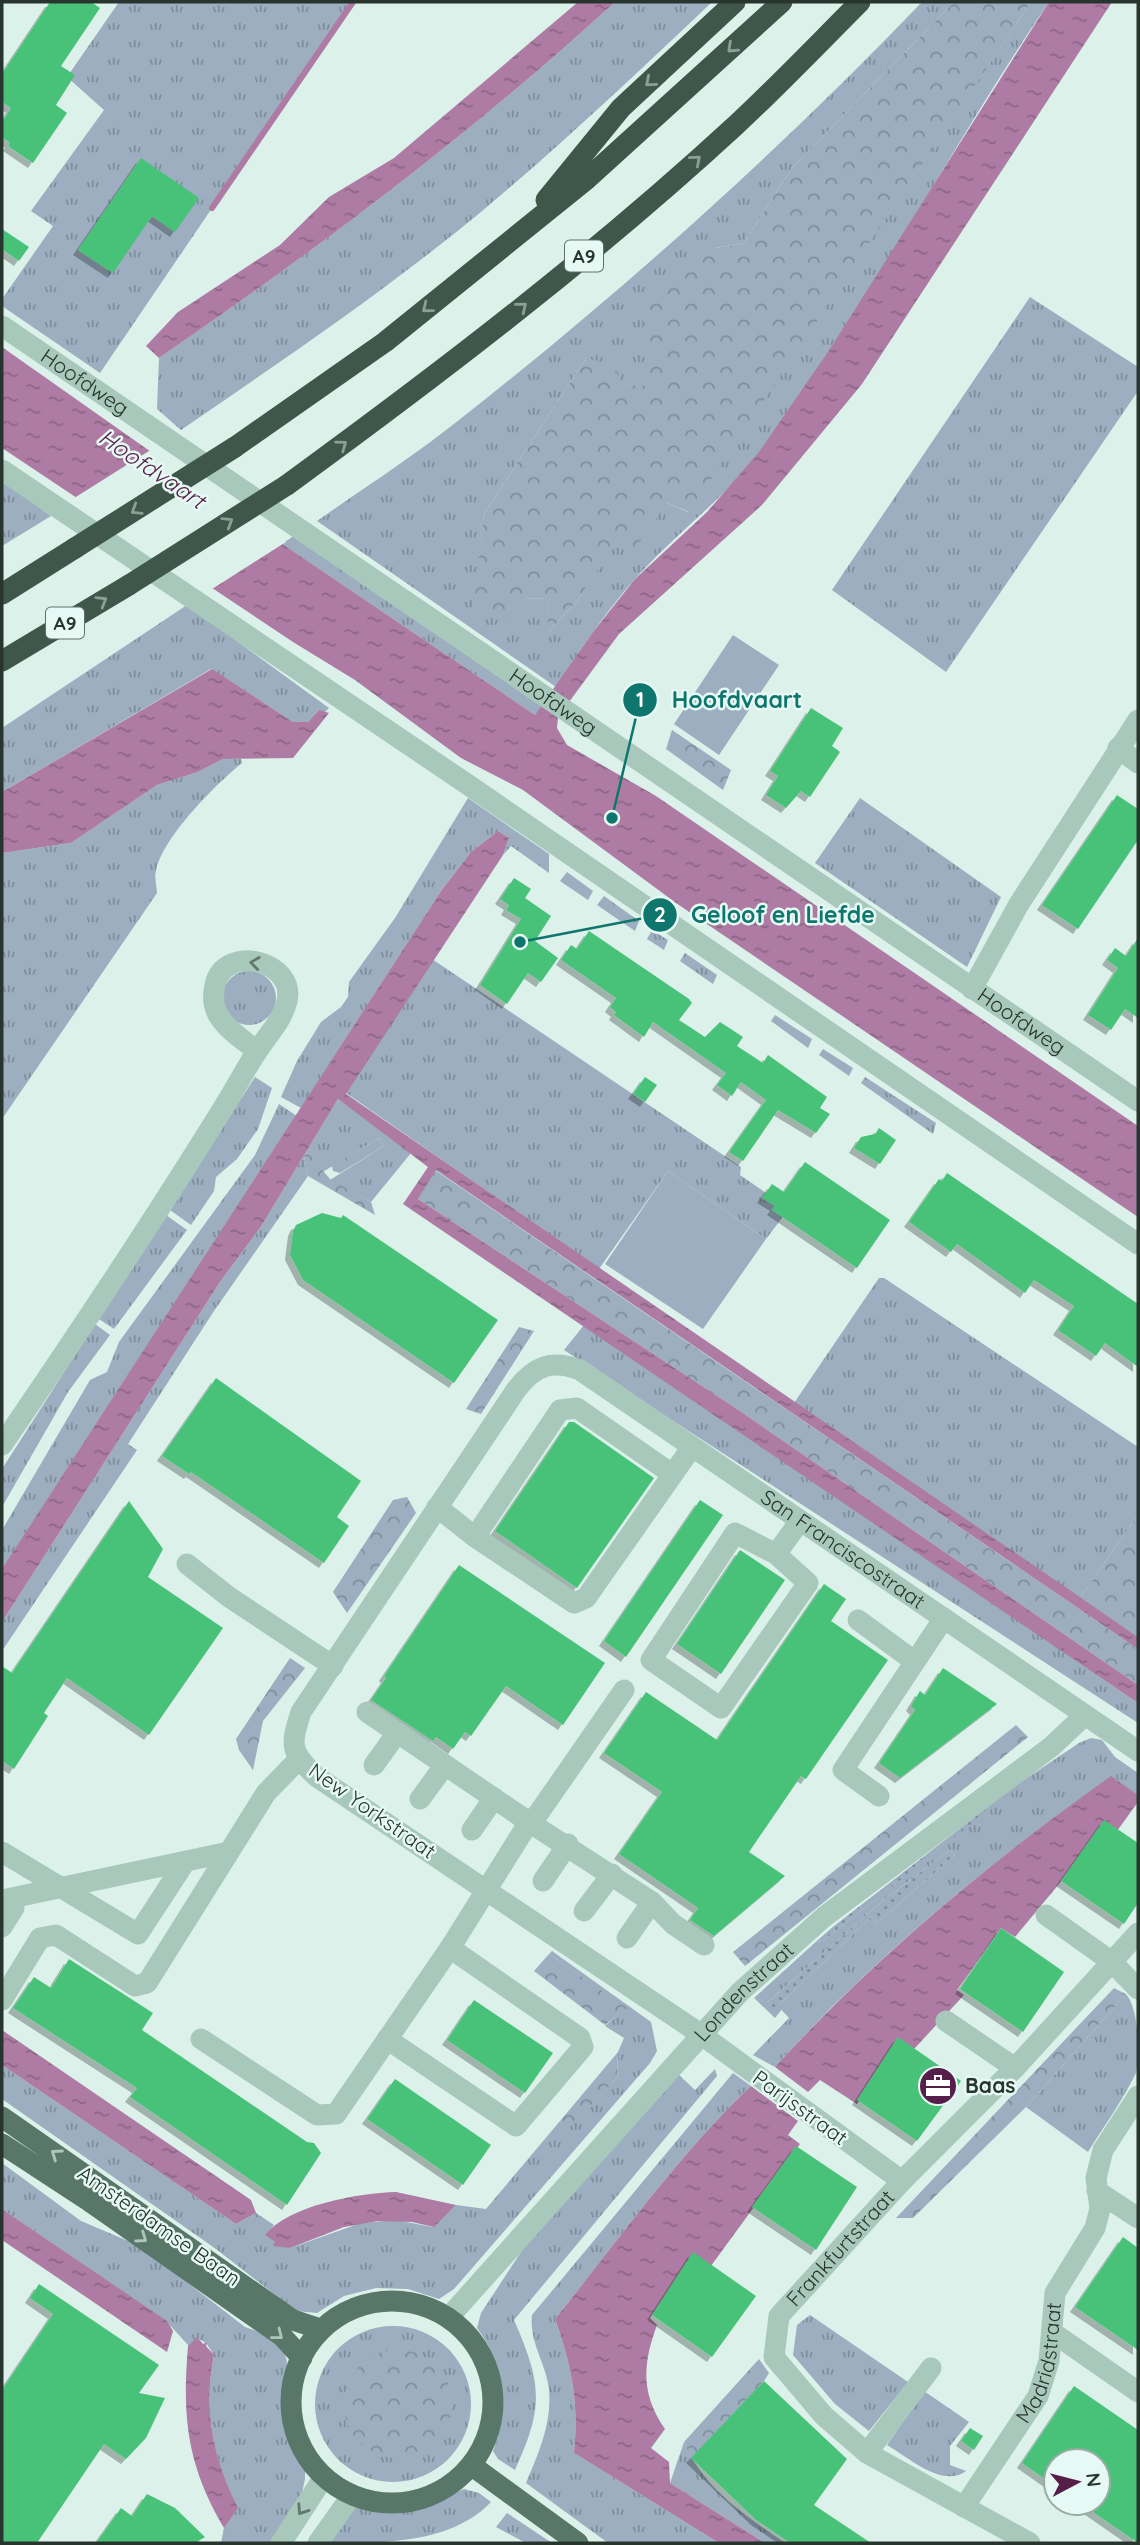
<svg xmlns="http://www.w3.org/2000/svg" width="1140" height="2545" font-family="Quicksand,sans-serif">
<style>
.grass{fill:url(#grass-tufts)}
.forest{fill:url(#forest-crowns)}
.garden{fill:url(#garden-dots)}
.pitch{fill:#9caebf}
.water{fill:url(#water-ripples)}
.pier{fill:#dbf1ea}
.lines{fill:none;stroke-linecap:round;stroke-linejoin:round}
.stream{stroke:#ad7ba3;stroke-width:6}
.building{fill:#49c279;filter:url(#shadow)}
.minor{stroke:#a8c8bc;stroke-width:21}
.major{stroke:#597768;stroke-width:21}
.highway{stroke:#3f564a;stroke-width:21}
.highway-bridge{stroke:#3f564a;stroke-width:21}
.oneway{stroke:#8b9f96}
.oneway2{stroke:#62776e}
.oneway3{stroke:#aec5bc}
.labels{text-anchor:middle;stroke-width:5;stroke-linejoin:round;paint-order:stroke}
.shield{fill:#e7f9f4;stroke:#617069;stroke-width:2}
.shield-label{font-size:19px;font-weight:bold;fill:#28352e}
.street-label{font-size:21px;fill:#28352e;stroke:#e7f9f4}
.poi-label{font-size:21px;font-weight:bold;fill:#28352e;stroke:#e7f9f4;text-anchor:start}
.water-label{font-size:23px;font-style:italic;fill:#551f49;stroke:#e7f9f4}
.leader{fill:none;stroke:#0f766e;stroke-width:2.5}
.callout-dot{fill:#0f766e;stroke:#e7f9f4;stroke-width:2.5}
.mark-label{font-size:21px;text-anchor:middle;font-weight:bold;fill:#fff}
.callout-label{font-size:23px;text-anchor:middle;font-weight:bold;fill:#0f766e;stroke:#e7f9f4;stroke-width:5;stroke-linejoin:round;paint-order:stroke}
</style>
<defs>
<pattern id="grass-tufts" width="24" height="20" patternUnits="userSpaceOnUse" patternTransform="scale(1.75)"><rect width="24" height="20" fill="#9caebf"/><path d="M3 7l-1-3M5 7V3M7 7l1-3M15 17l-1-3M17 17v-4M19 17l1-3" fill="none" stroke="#7f8e9c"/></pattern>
<pattern id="forest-crowns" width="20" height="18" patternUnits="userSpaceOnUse" patternTransform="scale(1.75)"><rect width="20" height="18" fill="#9caebf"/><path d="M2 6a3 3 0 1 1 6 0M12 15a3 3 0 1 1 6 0" fill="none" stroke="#7f8e9c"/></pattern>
<pattern id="garden-dots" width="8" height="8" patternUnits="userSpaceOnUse" patternTransform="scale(1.75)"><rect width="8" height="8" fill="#9caebf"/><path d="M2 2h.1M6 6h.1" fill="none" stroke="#7f8e9c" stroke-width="1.8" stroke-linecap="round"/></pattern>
<pattern id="water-ripples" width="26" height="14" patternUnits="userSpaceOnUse" patternTransform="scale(1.75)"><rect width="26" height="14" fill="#ad7ba3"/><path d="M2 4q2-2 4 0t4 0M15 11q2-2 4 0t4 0" fill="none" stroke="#8d6685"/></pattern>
<filter id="shadow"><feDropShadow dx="-5" dy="5" stdDeviation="0" flood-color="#0004"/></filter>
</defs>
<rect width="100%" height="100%" fill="#dbf1ea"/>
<path class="grass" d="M119,2H352L100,373L2,306V299L53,226L31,211L104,110L67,77Z
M615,2H712C636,74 561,145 481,212C385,291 283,360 181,430L157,409L159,358C318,249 473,132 615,2Z
M922,2H954L792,168L743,244L714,248L649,387L622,385L586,358L484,514L474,610L525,598L547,599L549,631L577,601L619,536L667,503L688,512L1031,2H1049C949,149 867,310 760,452C723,500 674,535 634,580C605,613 580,650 556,687L317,521C364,488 414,456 459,420C622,292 779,151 922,2Z
M1030,297L1138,367V391L946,672L832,590Z
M2,480L51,516L2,546Z
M295,535L543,707L535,715L282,544Z
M187,605L329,708L324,713L319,710L308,722H293L211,669L2,792V728Z
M223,759H241L242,763C216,784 162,838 156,871C154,878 157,887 157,893L2,1119V853L71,843L157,785L198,772Z
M468,798L549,854V873L511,846L503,855L509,838L498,831L471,852L441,891L301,1108L281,1097L297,1061L321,1022L341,1007L348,997L349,982L395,918Z
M860,798L1001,897L967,967L815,863Z
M567,872L593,891L588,900L560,881Z
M604,896L639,921L635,931L597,905Z
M652,930L668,940L664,950L647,939Z
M685,953L717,975L713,984L680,961Z
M432,959L741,1167L740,1175L779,1202L782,1218L766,1239L668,1171L599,1269L346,1093Z
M222 998a27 27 0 1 1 54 0a27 27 0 1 1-54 0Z
M775,1015L812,1039L808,1048L771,1021Z
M823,1049L853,1068L849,1076L819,1055Z
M255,1077L272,1088L258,1129L237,1159L216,1177L214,1191L191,1225L170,1210Z
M865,1077L936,1123L933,1134L861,1083Z
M338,1099L411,1153L371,1202L330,1180L384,1146L379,1138L321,1173L308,1153L304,1155L308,1176L212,1314L128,1444L137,1450L2,1651V1622L220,1282L262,1225Z
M279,1104L297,1116L2,1570V1530L90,1380L107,1372L119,1342L255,1155Z
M166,1215L187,1230L114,1329L99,1319Z
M879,1278H884L1138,1447V1515L1080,1598L794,1403Z
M95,1324L110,1335L68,1392L2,1507V1469Z
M584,1325L1138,1703V1723L564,1350Z
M1091,1738L1102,1740L1115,1757L1138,1773V1795L1111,1777C990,1862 874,1957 775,2067L753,2055L789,2018L778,2006L871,1917L877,1923L955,1855L950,1850L881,1902L768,2002L754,1998L819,1939L820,1943L1014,1790L1012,1788L1079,1743Z
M552,1951L651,2022L657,2051L650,2063L454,2289L439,2299L408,2289L376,2288L344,2296L317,2313L296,2311L216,2249L2,2099V2065L236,2224L256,2213L274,2225L266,2235L279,2245L290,2248L361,2223L395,2220L433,2227L456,2205L486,2209L560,2121L567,2129L617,2078L618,2052L624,2038L605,2026L626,2008L549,1954Z
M1126,1994C1139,2009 1140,2055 1136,2073C1123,2100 1104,2126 1088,2152L1026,2107Z
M715,2069L717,2076L514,2320C542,2384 544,2407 515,2470L498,2459L493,2451C511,2406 505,2366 477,2328L481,2313L523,2249L678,2074L695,2090Z
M733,2073L751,2086C679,2154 617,2242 555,2319C572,2367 579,2402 574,2453L719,2543H608L526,2483C539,2452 552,2423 549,2389C546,2363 529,2342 532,2315Z
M2,2163L81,2221L140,2246L245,2327L271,2336L284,2351L288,2366L287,2413L305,2468V2479L302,2493L271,2543H221L224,2528L237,2508C213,2459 203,2410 214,2355L206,2343L197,2338L189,2346L166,2321L2,2209Z
M810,2315L908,2382L869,2431L835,2404L793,2355L797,2325Z
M315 2404a78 78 0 1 1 156 0a78 78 0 1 1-156 0Z
M924,2391L969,2422L950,2446V2465L966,2471C943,2489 908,2457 887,2445Z
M684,2442C703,2488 746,2516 785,2543H765L670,2483Z
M464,2489L479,2493L491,2502C450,2545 380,2543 321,2543L343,2511L359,2504L385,2509L419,2507Z
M507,2513L552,2543H526L496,2527Z"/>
<path class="forest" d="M954,2H1031L689,512L667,503L634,551L619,537L577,601L548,632L547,599L525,598L509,625L473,610L484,514L586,358L614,365L622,385L649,386L640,300L714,248L743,244L792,168Z
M672,730L731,770L723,790L666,749Z
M379,1138L384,1146L340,1173L333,1171L332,1166Z
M308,1153L330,1179L371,1202L375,1215L308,1176L304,1155Z
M435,1170L1138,1649V1685L737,1409L418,1199Z
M519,1327L534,1331L481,1414L466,1409Z
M407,1497L416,1513L347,1613L333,1592L393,1500Z
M1138,1515V1637L1080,1598Z
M290,1658L305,1668L263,1721L253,1770L239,1750L236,1739Z
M1016,1725L1028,1737L745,1966L733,1952Z
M549,1954L627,2008L605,2025L534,1971Z
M1114,1988L1126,1994L1026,2107L913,2218H896Z
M618,2052L617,2078L567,2130L560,2121Z
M344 2404a54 54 0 1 1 108 0a54 54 0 1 1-108 0Z
M759,2359L769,2373L764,2381L691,2458L684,2442Z"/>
<path class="garden" d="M1012,1788L1015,1790L820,1943L819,1939L834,1926Z
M950,1850L955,1855L877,1923L871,1917L779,2005L782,2009L775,2018L754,1998L768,2002L881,1902Z"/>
<path class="pitch" d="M733,635L779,665L719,755L674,724Z
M668,1171L766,1239L703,1329L605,1264Z"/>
<path class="water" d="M578,2H615C473,132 318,249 159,358L146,346L178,312L280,245L329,197L394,158Z
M1049,2H1112L862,384L762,505L619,634L558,717L557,728L567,745L656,796L1138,1126V1217L676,903L523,790L461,758L355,680L293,642L2,448V347L269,535L535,715L593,632L635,579L707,512L759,452L830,349Z
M212,669L293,722H308L319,710L329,713L293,758L223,759L198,772L157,785L71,843L2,853V792Z
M498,831L509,838L503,855L346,1094L1138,1637V1649L436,1170L418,1199L737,1409L1138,1685V1703L403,1204L428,1167L338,1099L262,1225L220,1282L2,1622V1569L441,891L471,852Z
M1111,1776L1138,1795V1802L1117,1831L1104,1823L1059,1884L1015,1937L1001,1928L957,1990L964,1995L914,2049L903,2041L857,2104L820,2080L808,2092L775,2067C875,1957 990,1862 1111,1776Z
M2,2030L251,2200L256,2213L236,2224L2,2065Z
M751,2086L798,2121L788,2135L800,2144L708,2270L692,2259L650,2318L657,2325C643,2363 640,2393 665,2429L651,2448L669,2462L670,2483L765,2543H719L574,2453C579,2402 572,2367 555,2319C617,2242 679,2154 751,2086Z
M396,2192L456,2205L434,2227L412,2222L378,2221L344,2227L290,2248L273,2246L275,2242L265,2235C289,2205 359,2193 396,2192Z
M2,2209L167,2321L173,2331L167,2352L2,2240Z
M197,2337L203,2344L207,2342L206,2346L214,2355C203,2410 213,2459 238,2508L224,2528C187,2465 182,2418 188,2346Z"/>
<path class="pier" d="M152,449L286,542L209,591L71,500Z"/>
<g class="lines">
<path class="stream" d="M212,208L353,2"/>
</g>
<path class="building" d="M50,2H91L100,8L61,66L75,75L56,105L67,113L33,163L8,146L10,143L2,137V122L11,108L2,102V74Z
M141,158L199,198L175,232L152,216L113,273L78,250Z
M2,229L29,247L19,261L2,249Z
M811,708L843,728L832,746L840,752L810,797L801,791L786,808L766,795L778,776L770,771Z
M1117,795L1138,809V840L1078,929L1042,905Z
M514,878L531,889L525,898L551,916L535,941L558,958L541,982L528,973L507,1004L480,985L521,919L506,910L509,905L500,899Z
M589,931L689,999L692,1003L679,1020L705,1037L720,1022L743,1037L737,1046L763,1063L768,1055L827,1097L820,1108L830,1114L816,1133L778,1110L743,1161L729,1152L766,1100L741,1082L732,1096L717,1085L726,1073L653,1022L644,1037L614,1015L616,1012L610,1007L616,998L561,960L571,945L577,949Z
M1138,938V1018L1125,1009L1111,1030L1088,1015L1118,968L1107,960L1115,948L1126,956Z
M645,1077L657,1085L645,1102L633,1094Z
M879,1128L896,1140L880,1164L854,1148L861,1137L875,1134Z
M805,1162L890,1220L857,1268L772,1210L775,1206L762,1198L772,1184L784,1192Z
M947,1173L1138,1304V1367L1105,1343L1096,1356L1058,1330L1074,1306L1034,1280L1025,1293L957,1244L951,1252L909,1222L939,1179L942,1181Z
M322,1213L341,1218L343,1215L498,1320L454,1383L303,1280L290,1255L293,1231L296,1225Z
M216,1378L361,1481L337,1517L349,1526L324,1563L191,1472L189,1474L162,1456Z
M569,1422H574L654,1478L577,1588L495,1531Z
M700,1500L723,1515L626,1657L604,1641Z
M129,1501L163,1549L148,1577L223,1628L149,1735L67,1678L44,1713L48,1716L14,1769L2,1761V1666L12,1673Z
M740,1550L785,1580L721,1674L677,1644Z
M459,1565L605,1663L563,1725L506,1686L471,1736L465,1732L453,1749L436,1737L433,1741L371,1700L386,1678L384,1676Z
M824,1584L846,1599L831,1621L888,1660L806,1779L801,1776L749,1852L785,1876L714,1936L690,1920L698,1908L619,1854L662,1792L604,1753L646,1692L717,1740Z
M943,1668L997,1704L900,1778L879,1763L915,1710L911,1706L920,1691L925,1695Z
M1104,1820L1138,1843V1903L1124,1924L1061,1881Z
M1001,1928L1064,1972L1023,2032L960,1989Z
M69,1959L153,2013L142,2030L307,2142L314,2143L321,2153L287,2205L130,2097L137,2088L13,2008L34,1977L51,1988Z
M474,2000L553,2053L525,2093L447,2040Z
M898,2037L961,2081L917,2141L857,2100Z
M395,2079L491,2145L463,2185L367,2119Z
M796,2146L857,2187L816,2250L752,2207Z
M1123,2237L1138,2248V2350L1075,2307Z
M693,2252L756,2296L712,2357L652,2315Z
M39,2284L159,2365L139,2393L165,2398L146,2438L126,2459L104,2444L37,2543H2V2390L53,2314L30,2298Z
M764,2381L847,2459L814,2505L871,2543H790L756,2520L691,2458Z
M1074,2386L1138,2430V2543L1080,2503H1098V2461H1056V2487L1022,2463Z
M970,2428L983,2436L974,2450L961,2441Z
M147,2494L175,2508L205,2537L195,2543H96L121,2508L132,2516Z"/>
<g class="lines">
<g class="minor">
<path id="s1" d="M2,326L1138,1101"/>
<path d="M2,470L467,784L1138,1244"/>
<path d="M1118,748L1138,763"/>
<path d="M972,989L1019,904L1138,720"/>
<path d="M2,1445C80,1331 156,1217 228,1100C238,1084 247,1066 258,1050C269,1033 282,1021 287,1001C296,962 229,944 216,981C205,1017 232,1031 257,1051"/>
<path d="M437,1507L475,1537L574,1603L586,1598L692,1447"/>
<path d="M475,1537L560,1410L577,1408L672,1474"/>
<path d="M776,1554L735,1533L651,1660L721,1708L808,1583L776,1554L800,1521"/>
<path d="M187,1564L229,1597L333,1666"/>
<path d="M858,1620L914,1661"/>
<path d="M367,1712L529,1822L538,1814L624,1690"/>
<path d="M374,1765L397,1733"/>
<path d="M879,1796L843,1770L944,1618"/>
<path d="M420,1799L445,1765"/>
<path d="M472,1830L494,1798"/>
<path d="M2,1852L138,1934L185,1862"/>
<path d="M543,1881L568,1844"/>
<path d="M2,1900L229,1852"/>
<path d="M2,1900L14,1908L2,1927"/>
<path d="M584,1911L612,1874"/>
<path d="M1046,1915L1112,1962L1138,1989"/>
<path d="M627,1938L652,1902"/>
<path d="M2,2000L40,1938L56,1935L135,1986L147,1983L266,1793L298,1760"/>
<path d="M946,2021L1015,2068"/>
<path d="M201,2039L317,2115L336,2114L450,1948L529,1822L652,1902L673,1924L704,1945"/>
<path d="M387,2039L516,2126L583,2047L580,2038L450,1948"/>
<path id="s2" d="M902,2181L699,2033L317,1777C290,1752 290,1746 301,1712L516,1390C534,1366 552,1359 580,1370L1138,1751"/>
<path d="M1097,2191L1138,2218"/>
<path id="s3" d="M449,2317L740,1992L824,1917L1051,1747L1085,1715"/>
<path d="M1052,2332L1138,2392"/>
<path d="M867,2453L931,2368"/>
<path id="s4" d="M964,2507L1038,2396L1049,2361L1055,2293L1095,2228L1100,2209L1096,2178L1103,2150L1138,2096"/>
<path d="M281,2543L324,2477"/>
<path d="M318,2543L352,2495"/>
<path id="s5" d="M1030,2543L867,2453L824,2416L774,2357L779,2316L902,2181L1015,2068L1138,1933"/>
</g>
<path class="major" d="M2,2117L293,2320L320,2329
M2,2144L86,2199L282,2336L302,2358
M291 2402a101 101 0 1 1 202 0a101 101 0 1 1-202 0Z
M471,2465L578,2543"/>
<path class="highway" d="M546,200L621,108L735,2
M235,447L385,342L587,179L782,2
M287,485C442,372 595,255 736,125C779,85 819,43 860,2
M2,594L75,548
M2,661L129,585"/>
<path class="highway-bridge" d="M75,548L235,447
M129,585L287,485"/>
</g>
<defs><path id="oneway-chevron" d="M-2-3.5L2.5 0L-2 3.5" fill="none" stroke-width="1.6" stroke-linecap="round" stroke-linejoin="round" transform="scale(1.75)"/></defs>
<g class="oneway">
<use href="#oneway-chevron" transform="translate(732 48) rotate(137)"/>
<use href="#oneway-chevron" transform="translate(650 82) rotate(139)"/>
<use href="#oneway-chevron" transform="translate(696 160) rotate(-41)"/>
<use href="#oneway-chevron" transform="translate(522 307) rotate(-39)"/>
<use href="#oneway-chevron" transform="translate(427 308) rotate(141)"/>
<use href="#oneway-chevron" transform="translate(342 445) rotate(-36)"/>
<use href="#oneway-chevron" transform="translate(136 510) rotate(148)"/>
<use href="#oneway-chevron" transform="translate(228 522) rotate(-32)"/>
<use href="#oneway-chevron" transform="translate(102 601) rotate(-31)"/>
</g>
<g class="oneway2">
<use href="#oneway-chevron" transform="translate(255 963) rotate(-172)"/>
<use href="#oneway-chevron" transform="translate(302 2510) rotate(123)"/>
</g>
<g class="oneway3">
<use href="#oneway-chevron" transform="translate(56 2154) rotate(-145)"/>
<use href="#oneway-chevron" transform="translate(142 2238) rotate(35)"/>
<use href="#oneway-chevron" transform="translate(278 2335) rotate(38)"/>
</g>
<defs>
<symbol id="office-disc" viewBox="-11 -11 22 22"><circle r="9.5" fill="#551f49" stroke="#e7f9f4"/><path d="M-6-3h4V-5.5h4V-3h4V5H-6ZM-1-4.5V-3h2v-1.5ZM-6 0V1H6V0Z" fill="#fff"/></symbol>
</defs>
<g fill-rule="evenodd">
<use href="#office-disc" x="916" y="2064" width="44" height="44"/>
</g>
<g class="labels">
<g class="shield">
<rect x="565" y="240.5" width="38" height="31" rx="5"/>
<rect x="46" y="607.5" width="38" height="31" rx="5"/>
</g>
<g class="shield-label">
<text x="584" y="263">A9</text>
<text x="65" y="630">A9</text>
</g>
<g class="street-label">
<text dy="7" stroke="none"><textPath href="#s1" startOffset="100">Hoofdweg</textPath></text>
<text dy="7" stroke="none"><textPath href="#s1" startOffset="667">Hoofdweg</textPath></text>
<text dy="7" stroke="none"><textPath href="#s1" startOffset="1234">Hoofdweg</textPath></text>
<text dy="7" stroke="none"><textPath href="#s2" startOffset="1564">San Franciscostraat</textPath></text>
<text transform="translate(372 1811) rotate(35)" y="7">New Yorkstraat</text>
<text dy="7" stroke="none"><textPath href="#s3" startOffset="439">Londenstraat</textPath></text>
<text transform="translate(800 2108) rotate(36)" y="7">Parijsstraat</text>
<text transform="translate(159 2226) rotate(35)" y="7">Amsterdamse Baan</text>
<text dy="7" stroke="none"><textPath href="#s5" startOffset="453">Frankfurtstraat</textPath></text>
<text dy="7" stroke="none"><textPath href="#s4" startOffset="166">Madridstraat</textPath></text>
</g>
<g class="poi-label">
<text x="965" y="2093">Baas</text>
</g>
<g class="water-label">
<text transform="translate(152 469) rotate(34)" y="8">Hoofdvaart</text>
</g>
</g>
<path class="leader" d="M612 818L640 700M520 942L660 915"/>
<g class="callout-dot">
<circle cx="612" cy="818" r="7"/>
<circle cx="520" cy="942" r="7"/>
<circle cx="640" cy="700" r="18"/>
<circle cx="660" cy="915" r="18"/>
</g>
<g class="mark-label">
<text x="640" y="707">1</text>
<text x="660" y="922">2</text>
</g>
<g class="callout-label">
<text x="737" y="708">Hoofdvaart</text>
<text x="783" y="923">Geloof en Liefde</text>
</g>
<rect width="1140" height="2545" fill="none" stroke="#28352e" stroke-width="7"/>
<g transform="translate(1077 2482) rotate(83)"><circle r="33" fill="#e7f9f4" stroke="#9baba5" stroke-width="2"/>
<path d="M0-5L12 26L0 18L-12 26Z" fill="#551f49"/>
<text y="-10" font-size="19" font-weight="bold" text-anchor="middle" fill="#28352e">N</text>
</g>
</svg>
